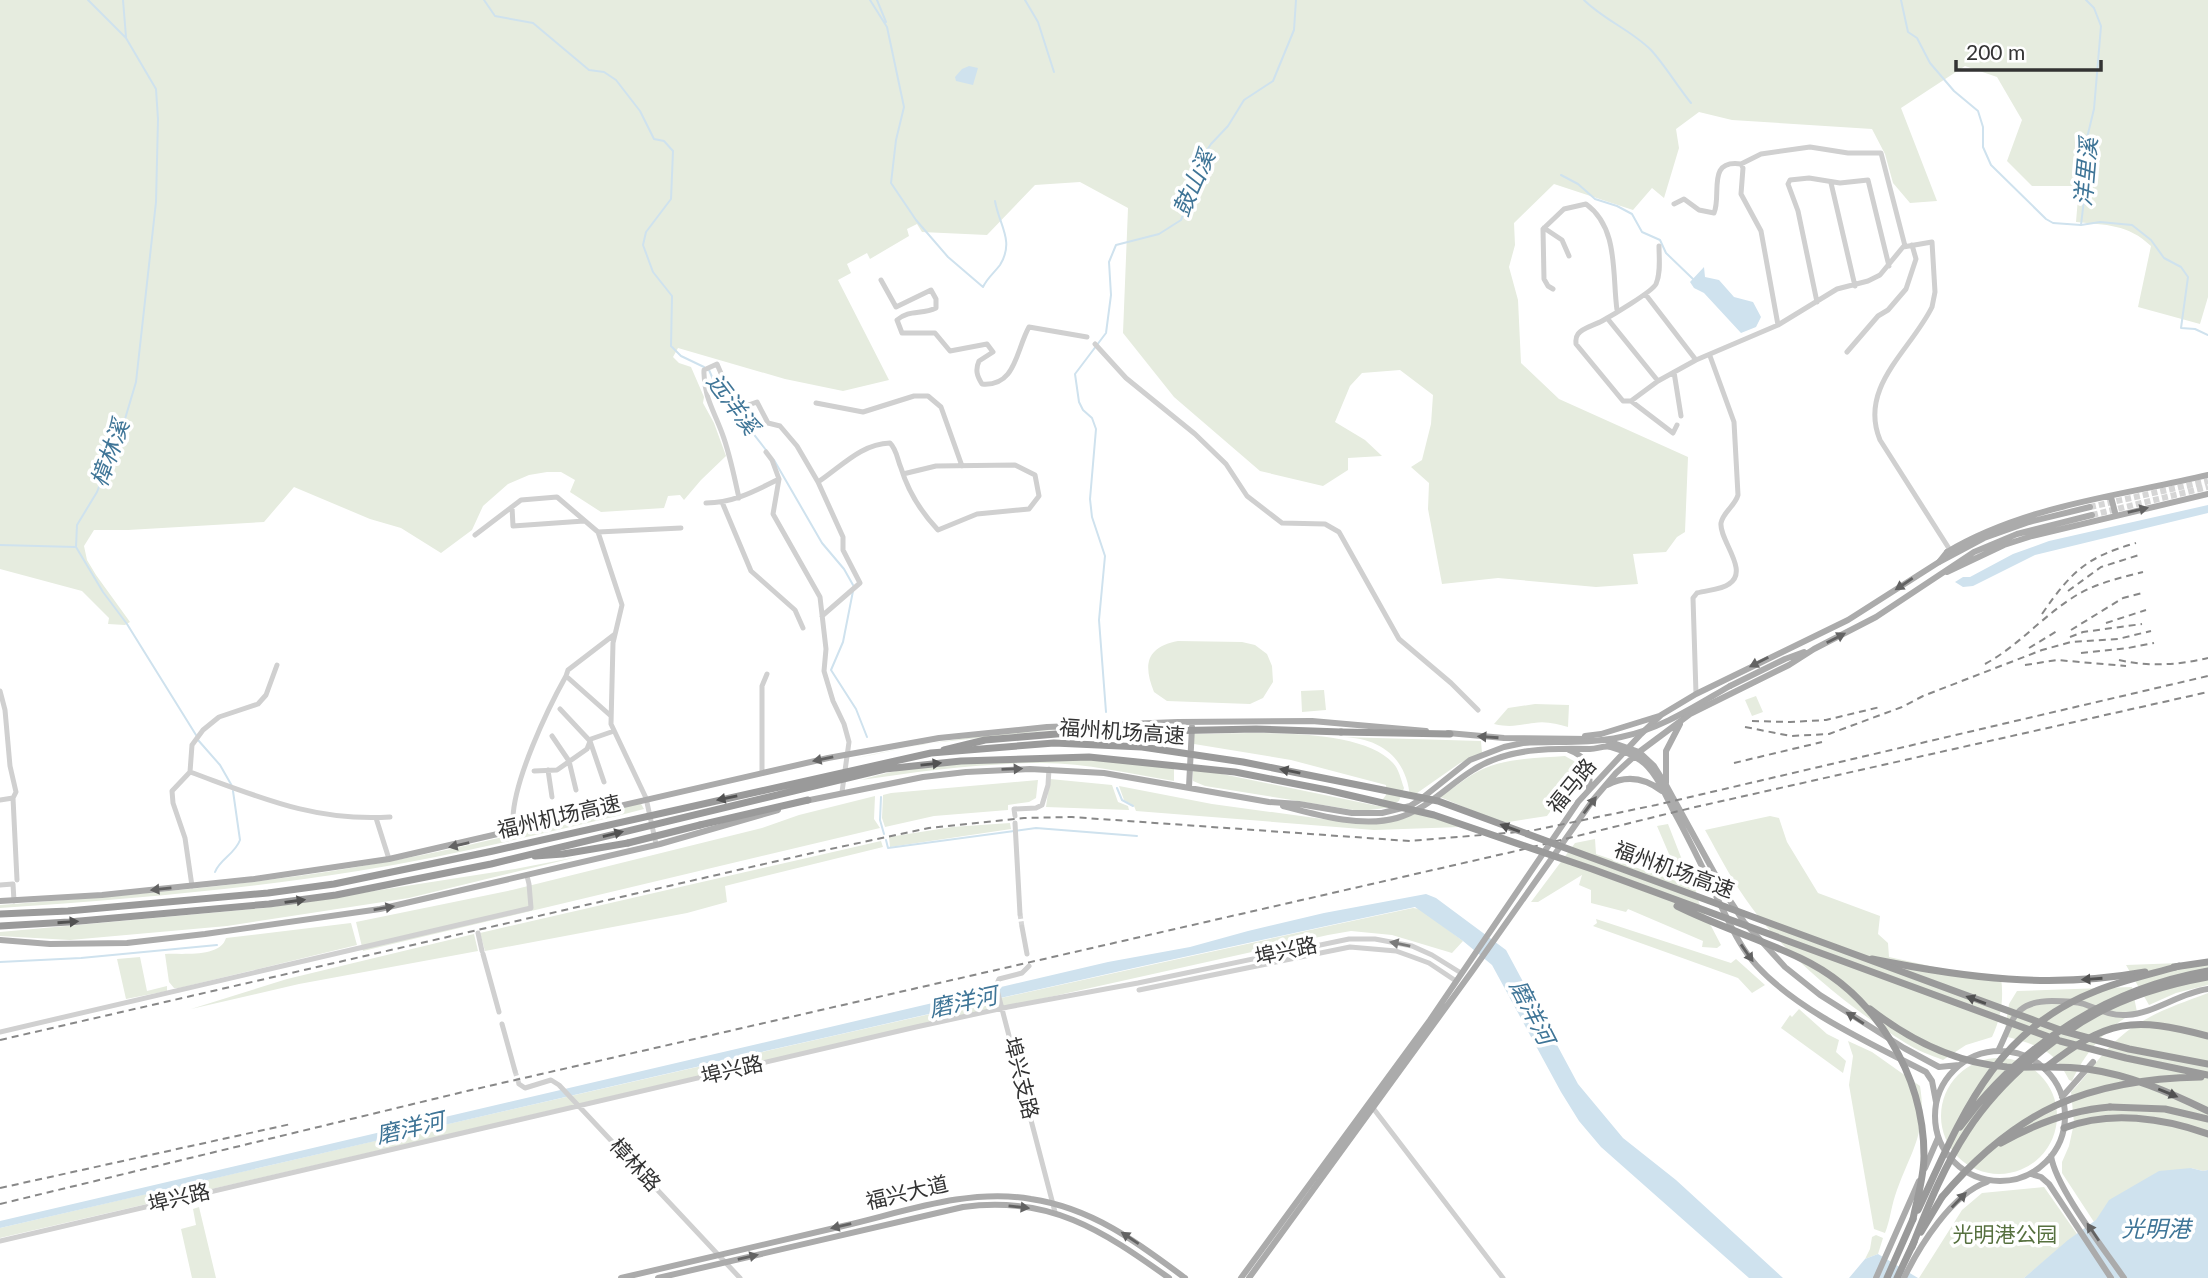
<svg xmlns="http://www.w3.org/2000/svg" width="2208" height="1278" font-family="Lato,'Noto Sans SC',sans-serif">
<style>
.green{fill:#e6ecdf}
.water{fill:#cfe2ee}
.lines{fill:none;stroke-linecap:round;stroke-linejoin:round}
.stream{stroke:#cfe2ee;stroke-width:2}
.minor-tunnel{stroke:#d6d6d6;stroke-width:5;stroke-dasharray:5 2.5;stroke-linecap:butt}
.major-tunnel{stroke:#d6d6d6;stroke-width:6;stroke-dasharray:6 3;stroke-linecap:butt}
.minor{stroke:#d0d0d0;stroke-width:5}
.major{stroke:#ababab;stroke-width:6}
.highway{stroke:#9a9a9a;stroke-width:7}
.rail{stroke:#888;stroke-width:2;stroke-dasharray:7 5;stroke-linecap:butt}
.major-bridge{stroke:#ababab;stroke-width:6}
.highway-bridge{stroke:#9a9a9a;stroke-width:7}
.oneway{fill:#636363}
.oneway2{fill:#525252}
.oneway3{fill:#7a7a7a}
.labels{text-anchor:middle;stroke-width:7;stroke-linejoin:round;paint-order:stroke}
.street-label{font-size:21px;fill:#333;stroke:#fff}
.park-label{font-size:21px;fill:#56703f;stroke:#fff}
.water-label{font-size:23px;font-style:italic;fill:#3f7597;stroke:#fff}
</style>
<rect width="100%" height="100%" fill="#fff"/>
<path class="green" d="M0,0H2208V297L2200,324L2138,307L2151,246C2128,224 2106,225 2076,222L2079,186H2032L2007,161L2022,120L1997,77L1965,66L1901,108L1937,201L1910,203L1893,183L1885,154L1872,129L1732,120L1699,112L1676,129L1679,148L1664,198L1652,188L1633,210L1554,184L1514,223L1515,245L1509,267L1518,300L1521,363L1559,399L1688,457L1685,532L1677,537L1666,552L1633,554L1638,584L1596,587L1498,578L1442,584L1428,509L1429,483L1411,467L1422,460L1431,424L1433,395L1400,370L1362,373L1350,386L1335,422L1365,440L1382,456L1348,458V470L1323,486L1260,471L1174,397L1123,333L1128,208L1080,182L1035,185L987,235L922,232L917,224L907,229L909,236L870,259L867,253L847,264L851,273L838,280L889,380L843,391L785,379L678,348L673,357L679,363L691,367L704,397L703,403L714,423L726,456L701,480L684,500L680,495L668,496L664,508L601,512L570,492L575,480L561,472H547L529,475L508,484L483,506L472,530L441,553L401,528L370,519L294,487L264,522L128,530H94L84,546L87,560L96,575L130,622L125,625L108,624L109,618L82,591L0,569Z
M1178,641L1242,642L1255,645L1267,654L1272,666L1273,682L1263,698L1250,704L1167,701L1154,692C1143,665 1146,647 1178,641Z
M1324,690L1326,710L1302,712L1301,691Z
M1756,696L1763,712L1752,716L1745,700Z
M1535,704L1569,705L1568,727C1557,724 1546,721 1534,723C1517,725 1512,728 1494,724L1508,708Z
M1173,725V728L1054,730L923,744L853,759C958,733 1065,727 1173,725Z
M1194,734C1244,734 1359,725 1393,763C1399,769 1401,780 1404,788L1399,801L1386,808L1360,811L1205,786L1193,781V768L1378,806L1386,795V785L1291,760L1194,744Z
M1174,735V742L1115,738L1055,737Z
M1342,737L1481,741L1482,753L1460,763L1410,798C1407,758 1381,738 1342,737Z
M1565,756L1579,764C1576,784 1559,800 1547,816L1502,823L1440,797C1452,789 1464,779 1477,772C1502,758 1537,758 1565,756Z
M1048,759L1107,760L1174,766V781C1131,774 1086,763 1042,763C981,763 921,771 861,780C920,761 987,763 1048,759Z
M1050,779L1112,785L1118,802L1128,806L1129,810L1046,807Z
M1038,780L1036,798L1029,802L1008,805V810L934,816L885,827L882,818L883,795L891,793Z
M1119,786L1212,804L1352,823L1415,812L1461,827L1374,830L1136,811L1134,806L1124,800Z
M875,796L874,819L880,828L363,951L356,922L512,890L762,828L799,815Z
M640,802L644,809L617,816C532,836 445,857 358,871C239,890 120,900 0,908V905C131,895 262,885 391,861C475,846 557,823 640,802Z
M1770,816L1779,818L1787,842L1818,893L1880,916L1878,934L1888,943L1889,957L1948,970L2001,978C2004,999 2001,1018 1992,1037L1966,1045L1943,1060C1930,1055 1916,1050 1904,1042C1850,1008 1790,960 1752,908C1734,884 1720,857 1705,830Z
M1010,823L1011,829L890,847L889,837L952,827Z
M1668,824L1686,870L1675,868L1657,826Z
M1595,839L1596,854L1676,881L1678,877H1692L1699,903L1721,945L1717,948L1702,947L1703,941L1628,909L1626,912L1591,903V890L1579,885L1582,875L1538,902H1531L1575,843Z
M881,841L883,847L725,886L727,902L687,913L485,951L480,933Z
M577,857L409,898L227,926L70,940L0,936V932L265,908L515,869Z
M1413,908L1420,909L1463,941L1452,953L1392,935L1351,931L1328,935L816,1049L0,1238V1228C470,1119 940,1009 1413,908Z
M1596,919L1731,963L1736,959L1765,985L1752,993L1738,978L1593,926L1597,923Z
M351,923L357,945L179,988H174L169,982L165,954C182,953 220,958 226,938Z
M474,934L478,951L299,984L191,1009L287,979Z
M140,957L147,991L167,986V991L126,999L117,959Z
M2208,962V985L2176,993L2149,1005L2126,965Z
M2132,987L2137,1012C2108,1024 2085,1053 2072,1081L2069,1080C2054,1048 2036,1045 2004,1036L2009,1004L2017,991Z
M2208,993V1170L2203,1171L2191,1168L2094,1222L2062,1173V1162L2069,1146L2074,1123L2071,1092C2088,1075 2101,1053 2119,1038C2145,1015 2176,1005 2208,993Z
M1799,1009L1827,1034L1839,1040L1836,1052L1846,1061L1843,1073L1781,1028L1790,1015L1792,1017Z
M1848,1041L1872,1052L1920,1086C1928,1134 1909,1154 1895,1196C1891,1208 1890,1221 1885,1233L1874,1229L1849,1085L1853,1056Z
M1941 1116a58 58 0 1 1 116 0a58 58 0 1 1-116 0Z
M2044,1187L2077,1234L2024,1278H1919L1962,1210L1982,1193Z
M199,1207L216,1278H192L181,1229L196,1225L193,1209Z
M1876,1235L1883,1238L1878,1254L1865,1259L1870,1249L1872,1237Z"/>
<path class="water" d="M969,66L978,68L973,85L956,81L955,77L962,69Z
M1704,267L1705,277L1719,280L1734,297L1753,302L1761,317L1756,327L1741,333L1704,293L1694,288L1690,282Z
M2208,505V513L2035,555L1973,586L1963,587L1955,582L1963,577H1970L2013,554L2049,541Z
M1426,894L1436,898L1506,950L1578,1084L1623,1138L1676,1180L1783,1278H1749L1601,1147L1579,1121L1561,1092L1492,965L1463,941L1415,907C942,1008 471,1119 0,1228V1221L1108,962L1190,947L1248,931L1324,913Z
M2191,1168L2203,1171L2208,1170V1278H2024L2068,1240L2096,1220L2109,1200L2159,1171Z
M1878,1254L1918,1278H1849L1865,1259Z"/>
<g class="lines">
<path class="stream" d="M88,0L126,38L156,89L158,119L156,202L136,382L125,419L97,492L77,525L76,547L103,592L127,624L196,735
M123,0L126,37
M484,0L495,16L533,23L589,70L604,72L616,80L640,111L654,139L664,141L673,151L671,199L646,232L643,245L653,272L672,296L671,346L681,356L704,367
M870,0L887,27L904,107L896,140L891,183L916,220L948,257L983,287C987,278 994,273 1000,265C1015,241 999,225 995,201
M877,0L886,22
M1025,0L1038,22L1054,72
M1584,0C1604,20 1631,30 1651,50C1664,64 1678,87 1691,103
M1901,0L1908,32L1917,38L1930,63L1954,91L1978,111L1983,127V147L1991,165L2046,219L2053,223L2081,225
M2086,0L2094,8L2101,26L2094,109L2086,142L2085,191L2081,225L2100,222L2132,225L2151,240L2164,258L2181,267L2188,277L2181,328L2195,329L2208,335
M1561,175L1578,184L1595,199L1617,206L1632,214L1642,232L1660,240L1666,253L1693,279
M709,370L716,386L766,450
M774,460L822,543L844,569L853,585
M0,545L76,547
M853,591L843,642L831,670L856,709L867,737
M1106,712L1099,620L1105,556L1092,517L1090,499L1096,429L1092,418L1083,410L1079,402L1075,374L1106,333L1111,295L1109,262L1116,245L1159,234L1181,220L1191,196L1197,165L1211,144L1228,126L1244,100L1273,81L1294,30L1296,0
M198,740L220,765L232,786
M1117,788L1122,800L1133,806
M881,797L880,820L884,834
M886,840L888,848L1036,828L1137,836
M215,872C220,859 235,854 240,840L233,791
M0,962L81,958L217,945"/>
<path class="minor-tunnel" d="M1020,914L1022,927
M515,1071L519,1084"/>
<path class="major-tunnel" d="M2090,507L2208,481
M2092,515L2208,487"/>
<path class="minor" d="M1741,164L1761,154L1810,147L1848,153H1881L1905,246
M1831,183L1855,286
M1674,204L1684,199L1699,210L1714,213C1722,195 1706,159 1741,164L1743,168L1741,194L1761,231L1778,325
M1544,228L1562,240L1569,256
M1659,246C1659,259 1661,273 1656,284C1652,292 1611,316 1602,321C1595,325 1582,328 1578,334C1575,338 1576,340 1576,344L1623,401H1631L1658,381L1696,360L1778,325L1837,289L1868,281L1880,275L1903,247L1932,242L1935,292L1932,307C1911,350 1858,387 1880,440L1950,550
M881,280L896,307L931,290L936,299V308C922,315 909,309 897,320L902,333H935L950,351L987,344L993,352L979,361C975,370 977,376 982,384C1016,387 1016,350 1029,327L1087,337
M1553,289L1548,286L1544,279L1543,229L1564,209L1586,204C1619,228 1612,274 1617,310
M1646,295L1696,360
M1817,302L1798,211L1788,184L1790,180L1809,178L1840,183L1868,180L1889,266
M1607,318L1658,381
M1095,344L1126,378L1195,434L1226,464L1247,496L1282,523L1325,524L1339,532L1399,639L1451,683L1478,710
M1847,352L1878,316L1888,310L1906,289L1916,259L1912,245
M1674,372L1681,416
M1631,401L1673,433L1677,425
M816,403L863,412L914,396H928L941,407L962,466
M766,452L772,460L779,479
M818,482C842,466 861,444 890,443C897,450 897,459 901,468C908,491 922,513 938,530L977,514L1029,509L1039,496L1035,475L1015,465L936,466L903,474
M739,498C734,476 730,454 722,433C714,411 703,395 704,370L717,364L729,392L740,408L757,402L768,423L780,426L797,446L818,482L843,537V550L860,583L822,616
M722,502L751,571L795,610L803,628
M706,503C733,503 755,491 779,479L773,514L820,597L826,649L824,671L833,701L844,724L849,742L842,792
M512,507L513,526L584,521
M598,532L622,605L613,643L611,724L646,798L656,844
M475,535L521,500L557,497L598,532L681,528
M0,691L5,710L10,766L16,792L13,798L0,800
M1696,694L1693,598L1697,593C1707,590 1721,590 1729,584C1750,571 1719,540 1721,523C1723,512 1735,506 1738,495L1734,422L1710,356
M560,709L590,741L604,782
M611,716L566,676L568,670L615,634
M552,736L569,761L576,790
M548,770L552,797
M534,771L557,770L587,749L591,739L614,731
M190,772C259,797 315,822 390,817
M762,772V686L767,674
M13,798L17,880
M1015,816L1014,809L1036,808L1042,805L1048,785L1049,769
M376,818L389,859
M513,818C514,780 547,710 566,676
M1015,823L1020,914
M0,885L13,884L14,901
M192,886L185,838L173,803L172,791L190,772L192,745L203,730L219,717L258,704L266,695L277,665
M1022,927L1027,954
M478,933L482,951
M483,954L499,1012
M1029,966L1022,973L999,979L996,986L1055,1212
M1139,990L1350,947L1396,951L1410,956L1429,963L1456,981
M502,1024L515,1071
M0,1032L531,908L529,884L527,876
M519,1084L525,1088L551,1080L559,1085L740,1278
M1373,1108L1503,1278
M0,1241L916,1027L1008,1007L1138,983L1349,939H1375L1412,946L1432,955L1461,973"/>
<path class="major" d="M2111,497L2116,516
M1947,552C2026,505 2120,496 2208,475
M1947,572L2004,545L2032,536L2208,494
M1730,686L1785,659L1804,652
M1448,733L1504,738L1590,739
M1585,736L1601,734L1659,716
M1605,740L1639,752L1654,766L1666,785L1727,896L1744,922L1785,967L1820,995L1904,1048L1939,1067L1959,1065
M1569,750C1588,757 1591,769 1589,788
M1666,783V751L1680,724
M1607,785C1626,775 1645,778 1662,791
M1189,787L1192,727
M805,801L923,777L966,772L1030,769L1104,773L1269,802L1299,804L1352,813H1382L1410,806L1421,799L1470,760L1504,747L1523,743
M1283,806C1317,815 1362,828 1397,818C1428,809 1447,786 1473,770C1507,748 1551,748 1590,749C1598,749 1604,745 1611,747C1621,750 1632,754 1640,760C1655,770 1664,792 1672,808C1688,837 1703,868 1717,898C1729,921 1739,947 1757,966C1798,1011 1872,1044 1926,1072L1932,1081L1936,1102
M0,901L102,895L254,879L389,859L828,758L939,738L1047,727L1178,722L1312,721L1426,731
M0,940L50,944L127,943L205,934L380,909L660,844L778,810
M1935 1116a65 65 0 1 1 130 0a65 65 0 1 1-130 0Z
M1998,1051C2013,1022 2012,1001 2052,1001C2063,1001 2074,1001 2084,1004C2098,1009 2110,1016 2126,1015C2154,1014 2179,993 2208,989
M2062,1097L2093,1062
M2051,1156C2056,1188 2104,1249 2124,1278
M1925,1168L1938,1138
M2031,1174L2041,1177L2049,1184L2111,1278
M621,1278C695,1260 769,1243 843,1226C904,1212 968,1188 1031,1199C1092,1208 1137,1242 1185,1278
M658,1278L963,1207C1049,1195 1102,1230 1169,1278
M1241,1278L1430,1020L1578,802L1641,734L1661,715L1696,694L1848,620L1939,562L1984,538L2029,522L2090,507
M1249,1278L1473,970L1593,800L1616,773L1639,752L1690,714L1789,665L1814,649L1876,617L1974,552L2017,534L2092,515
M1876,1278L1919,1181
M1904,1278C1920,1245 1952,1194 1987,1182"/>
<path class="highway" d="M1341,732L1450,734
M944,750L985,740L1068,733
M700,825L808,800
M535,856L563,854L628,843
M1872,959C1966,978 2050,989 2145,972
M2174,967L2208,962
M2045,1068C2108,1019 2132,1016 2208,1036
M2110,1107L2165,1109L2208,1119
M2064,1128C2109,1110 2164,1118 2208,1134
M1921,1232L1942,1197
M1887,1278L1913,1219
M1897,1278L1914,1242"/>
<path class="rail" d="M2068,591L2101,567L2139,555
M2042,614C2071,572 2086,557 2136,543
M2106,623L2146,610
M2071,630L2123,598L2142,593
M2070,637L2083,632L2142,624
M2029,648L2057,631
M2081,653L2128,648L2154,643
M2119,660C2149,667 2178,665 2208,658
M1985,664C2018,646 2041,618 2072,598C2093,584 2119,578 2143,572
M2025,665L2057,660L2126,666
M1752,721L1790,722L1826,720L1880,707
M1745,727L1791,736L1829,734L1902,707L1923,696L2042,650L2071,642L2118,639L2151,631
M1734,763L1822,742
M0,1040L812,853L929,828L1024,818L1072,817L1410,841L1530,831L1656,805L2208,676
M0,1188L291,1124
M0,1204L467,1091L1516,851L1691,808L2208,692"/>
<path class="major-bridge" d="M1939,562L1947,552
M1523,743C1555,741 1589,744 1621,737C1661,729 1695,706 1730,686"/>
<path class="highway-bridge" d="M1068,733L1256,729L1341,732
M628,843L700,825
M1677,906C1717,926 1760,939 1800,958C1875,993 1924,1075 1924,1156C1924,1177 1917,1199 1913,1219
M0,914L68,911L268,893L334,884L493,851L931,753L1054,743L1142,747L1243,762L1438,801L2063,1031L2129,1049L2208,1064
M0,926L69,922L269,904L336,895L491,864L885,769L961,761L1089,757L1235,772L1327,790L1434,815L1592,869L2060,1041L2126,1058L2208,1075
M1870,1009C1911,1041 1955,1063 2007,1067C2034,1068 2060,1065 2087,1069C2130,1075 2169,1092 2208,1111
M2067,1032C2108,1002 2158,986 2208,977
M1960,1127C2021,1044 2107,989 2208,971
M2001,1143C2035,1124 2071,1110 2110,1107
M1942,1197C2016,1110 2087,1079 2201,1077
M1918,1210C1961,1118 1993,1031 2096,991C2123,980 2152,974 2179,966
M1912,1247C1948,1154 1975,1100 2057,1039"/>
</g>
<defs><path id="oneway-solid" d="M-6-.8H1V-3.2L6.5 0L1 3.2V.8H-6Z" transform="scale(1.75)"/></defs>
<g class="oneway">
<use href="#oneway-solid" transform="translate(2138 510) rotate(-13)"/>
<use href="#oneway-solid" transform="translate(1904 584) rotate(146)"/>
<use href="#oneway-solid" transform="translate(1836 638) rotate(-27)"/>
<use href="#oneway-solid" transform="translate(1759 662) rotate(153)"/>
<use href="#oneway-solid" transform="translate(1488 737) rotate(-176)"/>
<use href="#oneway-solid" transform="translate(823 759) rotate(168)"/>
<use href="#oneway-solid" transform="translate(1012 769) rotate(-2)"/>
<use href="#oneway-solid" transform="translate(1590 805) rotate(-53)"/>
<use href="#oneway-solid" transform="translate(459 845) rotate(167)"/>
<use href="#oneway-solid" transform="translate(161 889) rotate(174)"/>
<use href="#oneway-solid" transform="translate(384 908) rotate(-10)"/>
<use href="#oneway-solid" transform="translate(1747 953) rotate(55)"/>
<use href="#oneway-solid" transform="translate(1855 1018) rotate(-147)"/>
<use href="#oneway-solid" transform="translate(1959 1200) rotate(-46)"/>
<use href="#oneway-solid" transform="translate(1019 1207) rotate(6)"/>
<use href="#oneway-solid" transform="translate(841 1226) rotate(167)"/>
<use href="#oneway-solid" transform="translate(2093 1232) rotate(-124)"/>
<use href="#oneway-solid" transform="translate(1130 1238) rotate(-146)"/>
<use href="#oneway-solid" transform="translate(748 1257) rotate(-13)"/>
</g>
<g class="oneway2">
<use href="#oneway-solid" transform="translate(931 764) rotate(-6)"/>
<use href="#oneway-solid" transform="translate(1290 771) rotate(-169)"/>
<use href="#oneway-solid" transform="translate(727 798) rotate(168)"/>
<use href="#oneway-solid" transform="translate(1510 828) rotate(-160)"/>
<use href="#oneway-solid" transform="translate(613 834) rotate(-14)"/>
<use href="#oneway-solid" transform="translate(295 901) rotate(-8)"/>
<use href="#oneway-solid" transform="translate(68 922) rotate(-4)"/>
<use href="#oneway-solid" transform="translate(2092 979) rotate(176)"/>
<use href="#oneway-solid" transform="translate(1976 1000) rotate(-160)"/>
<use href="#oneway-solid" transform="translate(2168 1093) rotate(22)"/>
</g>
<use class="oneway3" href="#oneway-solid" transform="translate(1400 944) rotate(-168)"/>
<g class="labels">
<g class="street-label">
<text transform="translate(1122 732) rotate(4)" y="7">福州机场高速</text>
<text transform="translate(1572 786) rotate(-51)" y="7">福马路</text>
<text transform="translate(559 817) rotate(-13)" y="7">福州机场高速</text>
<text transform="translate(1674 870) rotate(20)" y="7">福州机场高速</text>
<text transform="translate(1286 951) rotate(-12)" y="7">埠兴路</text>
<text transform="translate(732 1070) rotate(-13)" y="7">埠兴路</text>
<text transform="translate(1021 1078) rotate(76)" y="7">埠兴支路</text>
<text transform="translate(635 1165) rotate(47)" y="7">樟林路</text>
<text transform="translate(907 1193) rotate(-13)" y="7">福兴大道</text>
<text transform="translate(179 1198) rotate(-13)" y="7">埠兴路</text>
</g>
<g class="park-label">
<text x="2005" y="1242">光明港公园</text>
</g>
<g class="water-label">
<text transform="translate(2086 172) rotate(-85)" y="8">洋里溪</text>
<text transform="translate(1194 183) rotate(-66)" y="8">鼓山溪</text>
<text transform="translate(733 404) rotate(53)" y="8">远洋溪</text>
<text transform="translate(110 453) rotate(-70)" y="8">樟林溪</text>
<text transform="translate(963 1002) rotate(-12)" y="8">磨洋河</text>
<text transform="translate(1532 1012) rotate(63)" y="8">磨洋河</text>
<text transform="translate(410 1128) rotate(-13)" y="8">磨洋河</text>
<text x="2156" y="1237">光明港</text>
</g>
</g>
<path d="M1956 60v10h145v-10" fill="none" stroke="#333333" stroke-width="3.5"/>
<text x="1966" y="60" font-size="21" fill="#333333" stroke="#ffffff" stroke-width="5" paint-order="stroke">200 m</text>
</svg>
